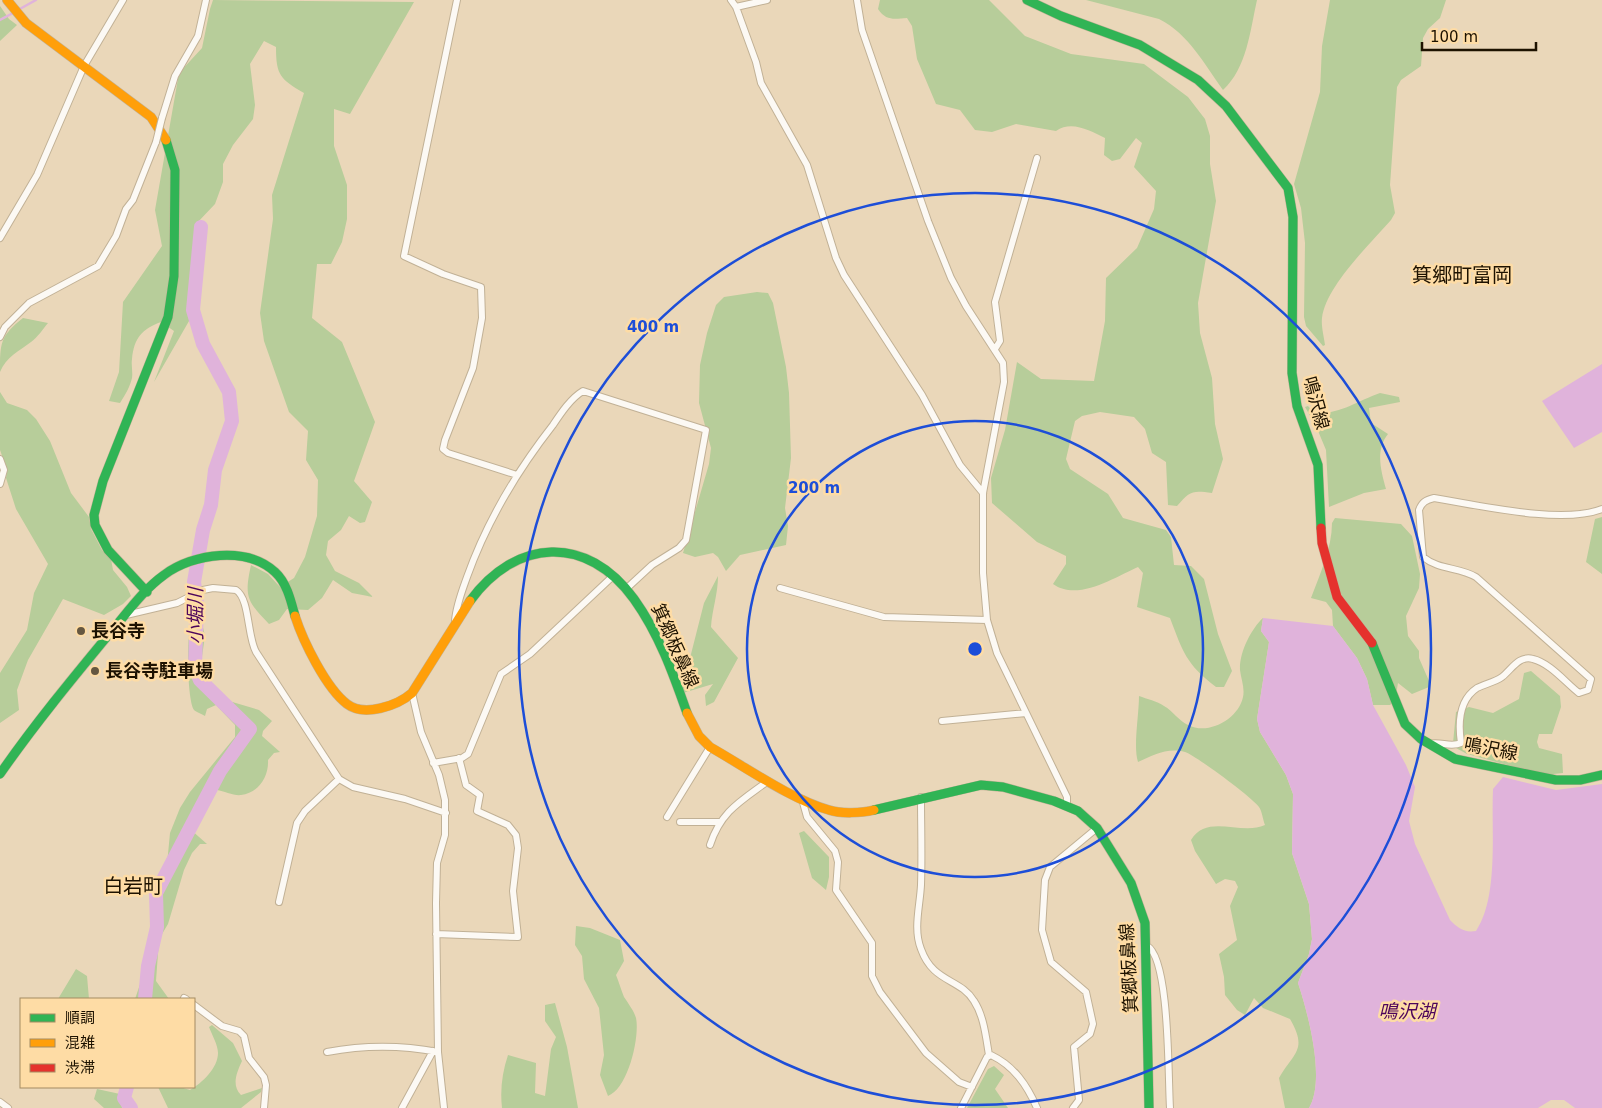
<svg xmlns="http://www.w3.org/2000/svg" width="1602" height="1108" font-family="'DejaVu Sans','Noto Sans JP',sans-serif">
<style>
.green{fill:#b7cd9a}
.water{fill:#e0b3db}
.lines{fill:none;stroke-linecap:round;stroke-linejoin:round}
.stream{stroke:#e0b3db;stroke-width:2.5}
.river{stroke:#e0b3db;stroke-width:14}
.street-casing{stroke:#c1b196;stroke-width:8}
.fast-casing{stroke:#c1b196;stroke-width:10}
.slow-casing{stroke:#c1b196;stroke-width:10}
.jam-casing{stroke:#c1b196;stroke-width:10}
.street{stroke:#fcf9f4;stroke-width:6}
.fast{stroke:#30b455;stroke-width:9}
.slow{stroke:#ff9f0a;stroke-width:9}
.jam{stroke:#e5322d;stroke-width:9}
.street-bridge-casing{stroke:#c1b196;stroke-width:8;stroke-linecap:butt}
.street-bridge{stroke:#fcf9f4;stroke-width:6}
.ring{fill:none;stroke:#1d4ed8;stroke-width:2.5}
.poi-dot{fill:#655741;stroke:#fedca5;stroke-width:2}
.labels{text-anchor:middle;stroke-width:5;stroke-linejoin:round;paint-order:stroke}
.street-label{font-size:18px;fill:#1d1200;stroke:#fedca5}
.poi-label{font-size:18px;font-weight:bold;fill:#1d1200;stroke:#fedca5;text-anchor:start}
.water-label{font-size:19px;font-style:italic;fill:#4d055b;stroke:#fedca5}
.quarter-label{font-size:20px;fill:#1d1200;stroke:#fedca5}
.centre{fill:#1d4ed8;stroke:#fedca5;stroke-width:2.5}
.ring-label{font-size:15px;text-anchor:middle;font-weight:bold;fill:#1d4ed8;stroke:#fedca5;stroke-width:5;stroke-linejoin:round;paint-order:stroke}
</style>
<rect width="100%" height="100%" fill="#ead7b9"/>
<path class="green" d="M213,0L414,2L350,114L334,109V146L347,185V219L342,242L331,264H317L312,318L342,342L375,422L354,481L372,502L365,522L360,523L349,516L341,530L328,541L326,555L335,571L359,583L373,597L352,593L333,580L322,598L308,610L287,609L279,620L269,624C247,601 244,597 251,565L268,574L280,587L294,578L305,557L317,516L318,480L306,460L308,431L289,412L264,341L260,313L273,219L272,195L304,93C280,79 276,75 276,47L264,41L250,64L255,105L253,119L233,145L223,164V182L215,204L197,223L189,321L154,382L174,331L161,322C142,329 134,338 132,359C131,365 133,372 132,378C130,387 125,395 120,403L109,401L119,372L123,302L162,246L155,210L179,73L202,48L210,9Z
M880,0H989L1025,36L1071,54L1144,64L1188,97L1205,119L1210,136V164L1216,201L1198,303L1200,333L1212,378L1215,424L1223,459L1212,493C1192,490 1190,491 1177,506L1168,505L1166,462L1152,453L1145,429L1134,417L1100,412L1082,416L1075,421L1066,459L1070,469L1108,494L1123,518L1166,530L1171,537L1174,565L1191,566L1204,579L1218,634L1232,671L1224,687H1216C1186,664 1183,652 1170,618L1137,607L1143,573L1138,567C1115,577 1078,602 1053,584L1066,564V556L1037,542L992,503L991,478L1005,430L1017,362L1041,379L1094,381L1105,321L1106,278L1137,248L1154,209L1156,191L1134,167L1142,143L1136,138L1120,159L1112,161L1104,155L1105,138C1090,131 1072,120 1056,131L1016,124L992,132L975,130L960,110L936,104L917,59L912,26L907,18C894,19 886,21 878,9Z
M1086,0H1257C1250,31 1247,68 1223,90C1204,64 1189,34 1159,19Z
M1330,0H1446L1440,18L1428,29L1423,38L1421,66L1401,80L1397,87L1390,185L1395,213L1391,220C1370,244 1326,286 1322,318C1321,326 1324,337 1325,345L1323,346L1306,326L1304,317L1305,243L1301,208L1294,184L1320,92L1322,46Z
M0,6L9,19L17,25L0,41Z
M757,292L768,293L773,303L786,367L789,393L791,458L785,508L788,526L786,545L740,555L726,571L718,557L713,553L695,557L683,553L709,464L711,448L699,403L700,365L707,333L716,305L724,297Z
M23,318L48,323C43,329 38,337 31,342C19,351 6,357 0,372C0,343 0,336 23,318Z
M0,392L7,403L27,410L36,419L50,441L71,493L89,517L91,529L102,550L111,559L113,570L127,587L131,596L123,604L104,615L63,599L28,660L17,690L19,710L0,723V673L27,630L34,593L48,564L16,509L6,478L7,470L0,450Z
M1380,393L1399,397L1400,402L1369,408L1371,423L1388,434C1375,450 1381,471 1386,489L1364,493L1329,507L1326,450L1316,426L1305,407L1308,406L1314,413C1339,415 1357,401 1380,393Z
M1602,517V574L1586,562L1595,519Z
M1335,518L1401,524L1412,536L1420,574L1419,588L1406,616L1408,636L1419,651V658L1429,681V687L1412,694L1398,683L1395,701L1390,705H1373L1367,679L1357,658L1333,626L1332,610L1326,602L1311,598C1320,574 1332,548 1332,523Z
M718,576C718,594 712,610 711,627L738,658L714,702L706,706L705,695L713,684L683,693L677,683L690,658L704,603Z
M195,609L200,614L205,636L201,663L203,677L229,701L259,710L272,721L263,731L262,736L280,752L274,753L268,760C269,776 259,793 241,795C234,796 224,791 217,790L190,829L207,844H200L192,853L184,870L168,924L159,939L156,981L169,999H135L146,967L152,936V912L166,875L170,833L180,808L190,792L235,737V725L216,705L207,709L205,716C202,714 196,712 194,710C186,698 186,616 195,609Z
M1263,618L1261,631L1269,642L1257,719L1260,732L1286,775L1293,794L1292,853L1309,904L1312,939L1309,954L1298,983C1308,1013 1326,1080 1309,1108H1285L1279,1078C1294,1052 1308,1050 1290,1019L1263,1008L1254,998L1245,1015L1237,1010L1225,995L1224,977L1219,954L1237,940L1230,906L1238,887L1235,881L1225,879L1216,884L1195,851L1191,840C1207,813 1241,836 1265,825C1263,820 1262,811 1259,807C1253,798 1195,755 1185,752C1168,747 1153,755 1138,762C1133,747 1139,715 1139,696C1147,699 1157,701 1164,706C1173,711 1179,721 1188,725C1209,736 1239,718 1243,697C1245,688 1241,679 1240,670C1239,653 1251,629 1263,618Z
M1531,671L1560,696L1561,707L1552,734H1539L1537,742L1539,748L1562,754L1563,773L1544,775L1467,754L1456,748L1453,743L1456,712L1469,707L1493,713L1519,699L1524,673Z
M804,831L829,857V877L826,890L812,878L799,833Z
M576,926L590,928L620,940L624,961L616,975C619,982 621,990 624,997C628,1003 634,1011 636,1018C640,1037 628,1089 608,1096L600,1075L604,1055L599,1008L584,979L582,956L575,945Z
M76,969L87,976L89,999H58Z
M555,1003L567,1047L578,1108H502C500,1090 502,1073 508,1055L536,1063L535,1093L545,1096L551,1049L556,1037L545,1021V1005Z
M212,1025L233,1043L242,1061C237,1072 231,1085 241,1095L262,1088L261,1092L241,1108H168L158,1087H180L190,1090C202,1083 218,1068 218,1053C218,1045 212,1035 209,1027Z
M994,1066L1004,1075L995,1089L1008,1108H967L988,1069Z
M97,1089L120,1094L122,1108H104L94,1099Z"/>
<path class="water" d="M1602,364V432L1574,448L1542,401Z
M1263,618L1333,626L1357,658L1367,679L1373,705L1406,765L1415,787L1409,821L1415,844L1450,920C1458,928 1464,933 1476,931C1499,897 1491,831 1493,789L1503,777L1556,790L1602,784V1108H1575L1564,1100H1551L1538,1108H1309C1326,1080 1308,1013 1298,983L1309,954L1312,939L1309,904L1292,853L1293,794L1286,775L1260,732L1257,719L1269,642L1261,631Z"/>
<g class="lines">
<path class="stream" d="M18,10L36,0
M0,20L13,13"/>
<path class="river" d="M145,999L148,966L157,927L156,893L220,771L250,729L200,680L195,668L197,602L194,582L203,530L211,505L215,470L232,421L229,392L203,344L193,310L201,227
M127,1087L124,1098L131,1108"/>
<defs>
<path id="street" d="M457,0L404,256L443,274L481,287L482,318L473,368L445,440L443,449L448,453L517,475
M731,0L736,7L756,62L761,83L807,165L836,258L844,275L922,395L960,465L983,493
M857,0L862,30L928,221L951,278L966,306L1003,363L1004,382L983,493V573L987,620L997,653L1067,797V806
M736,7L767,0
M162,118L175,76L198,36L206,0
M0,238L37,175L84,66L123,0
M0,337L5,327L29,303L98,266L116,236L126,209L133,200L156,142
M995,349L1000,341L995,302L1037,158
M0,459L4,470L0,484
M780,588L884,617L987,620
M126,615L177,603L203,590L213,588L236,590C250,599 247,636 256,652L339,779L353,787L405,799L446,813
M455,621C456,606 462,591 467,577C487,521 517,471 553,425C561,413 571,398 583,391L706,430L686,540L679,548L652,565L626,589
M412,693L421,732L439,775L445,800V835L437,863L436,903L438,1052L444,1108
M942,721L1026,713
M1429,744C1440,741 1451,748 1461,743C1458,723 1459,700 1477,688C1485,684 1495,682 1502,677C1512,669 1519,655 1533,659C1550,663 1566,683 1579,693L1588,690L1591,679L1476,577C1459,567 1439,570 1423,557L1419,510C1422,502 1426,500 1434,498C1478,505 1562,525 1602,509
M433,763L462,758L468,754L501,674L530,654L612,577
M921,797C921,826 922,856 921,885C920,906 913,929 921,949C933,983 960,978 974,1001C984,1016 986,1038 989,1055
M802,799L807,817L835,851L838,862L836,890L872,943V976L880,992L926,1053L959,1082L972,1087
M667,817L710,747
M680,822H719
M710,845C721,811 741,801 768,781
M279,902L297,823L305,811L339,779
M436,934L518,937L513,891L518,848L516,835L508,825L477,811L480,795L466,785L459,758
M1147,946C1170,958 1168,1079 1170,1108
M184,998L186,999
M194,1005L222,1026L239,1031L244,1036L249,1058L264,1077L266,1085L264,1108
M327,1052C364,1045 401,1045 438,1052
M0,1102L8,1108
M402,1108L433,1051
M961,1108L987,1057L991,1055C1014,1066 1027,1085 1037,1108
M1073,1108L1079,1100L1074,1047L1090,1034L1093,1024L1086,992L1051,962L1042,930L1045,880L1050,867L1097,828"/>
<path id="fast" d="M1027,0L1061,16L1140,45L1198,80L1226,106L1288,188L1293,217L1292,373L1297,406L1318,465L1321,528
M147,592L108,550L95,525L94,515L103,481L168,317L174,276L175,170L166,140
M470,601C516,538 587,534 634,599C659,634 673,673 687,713
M1372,643L1405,724L1421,739L1455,759L1556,780H1580L1602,775
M0,774C34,725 72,679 110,633C127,613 143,590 164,575C193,553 247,546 275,572C287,583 291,601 295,616
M874,810L981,785L1003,787L1054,801L1078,811L1097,828L1131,883L1145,923L1149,1108"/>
<path id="slow" d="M7,0L26,23L151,117L166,140
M295,616C303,641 326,688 347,704C364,717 397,706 412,693L470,601
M687,713L699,736L710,747C744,766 792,800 829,810C841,814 862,813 874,810"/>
<path id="jam" d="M1321,528L1322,543L1337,597L1372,643"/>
</defs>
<use href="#street" class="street-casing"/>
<use href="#fast" class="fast-casing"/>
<use href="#slow" class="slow-casing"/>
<use href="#jam" class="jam-casing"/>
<use href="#street" class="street"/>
<use href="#fast" class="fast"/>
<use href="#slow" class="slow"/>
<use href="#jam" class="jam"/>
<defs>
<path id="street-bridge" d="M156,142L162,118"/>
</defs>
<use href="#street-bridge" class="street-bridge-casing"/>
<use href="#street-bridge" class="street-bridge"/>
</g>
<g class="ring">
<circle cx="975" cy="649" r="228"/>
<circle cx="975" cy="649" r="456"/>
</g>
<g class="poi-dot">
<circle cx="81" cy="631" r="5"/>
<circle cx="95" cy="671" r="5"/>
</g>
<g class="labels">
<g class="street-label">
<text transform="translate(1316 403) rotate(75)" y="6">鳴沢線</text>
<text transform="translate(675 646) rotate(66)" y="6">箕郷板鼻線</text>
<text transform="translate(1491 749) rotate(11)" y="6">鳴沢線</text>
<text transform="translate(1129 968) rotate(-93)" y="6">箕郷板鼻線</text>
</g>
<g class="poi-label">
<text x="91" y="637">長谷寺</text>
<text x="105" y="677">長谷寺駐車場</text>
</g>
<g class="water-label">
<text transform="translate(195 616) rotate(-90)" y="7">小堀川</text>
<text x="1407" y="1018">鳴沢湖</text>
</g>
<g class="quarter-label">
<text x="1462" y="282">箕郷町富岡</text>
<text x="133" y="893">白岩町</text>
</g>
</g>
<circle cx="975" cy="649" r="8" class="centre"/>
<g class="ring-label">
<text x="653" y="332">400 m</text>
<text x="814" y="493">200 m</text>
</g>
<rect x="20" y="998" width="175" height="90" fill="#fedca5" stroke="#a48b63"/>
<rect x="30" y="1014" width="25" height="8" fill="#30b455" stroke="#a48b63"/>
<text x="65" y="1023" font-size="15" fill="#1d1200">順調</text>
<rect x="30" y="1039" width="25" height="8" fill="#ff9f0a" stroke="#a48b63"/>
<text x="65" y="1048" font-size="15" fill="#1d1200">混雑</text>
<rect x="30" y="1064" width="25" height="8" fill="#e5322d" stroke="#a48b63"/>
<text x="65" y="1073" font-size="15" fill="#1d1200">渋滞</text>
<path d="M1422 42v8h114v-8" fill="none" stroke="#1d1200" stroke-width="2.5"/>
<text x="1430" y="42" font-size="15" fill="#1d1200" stroke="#fedca5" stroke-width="4" paint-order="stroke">100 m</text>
</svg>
